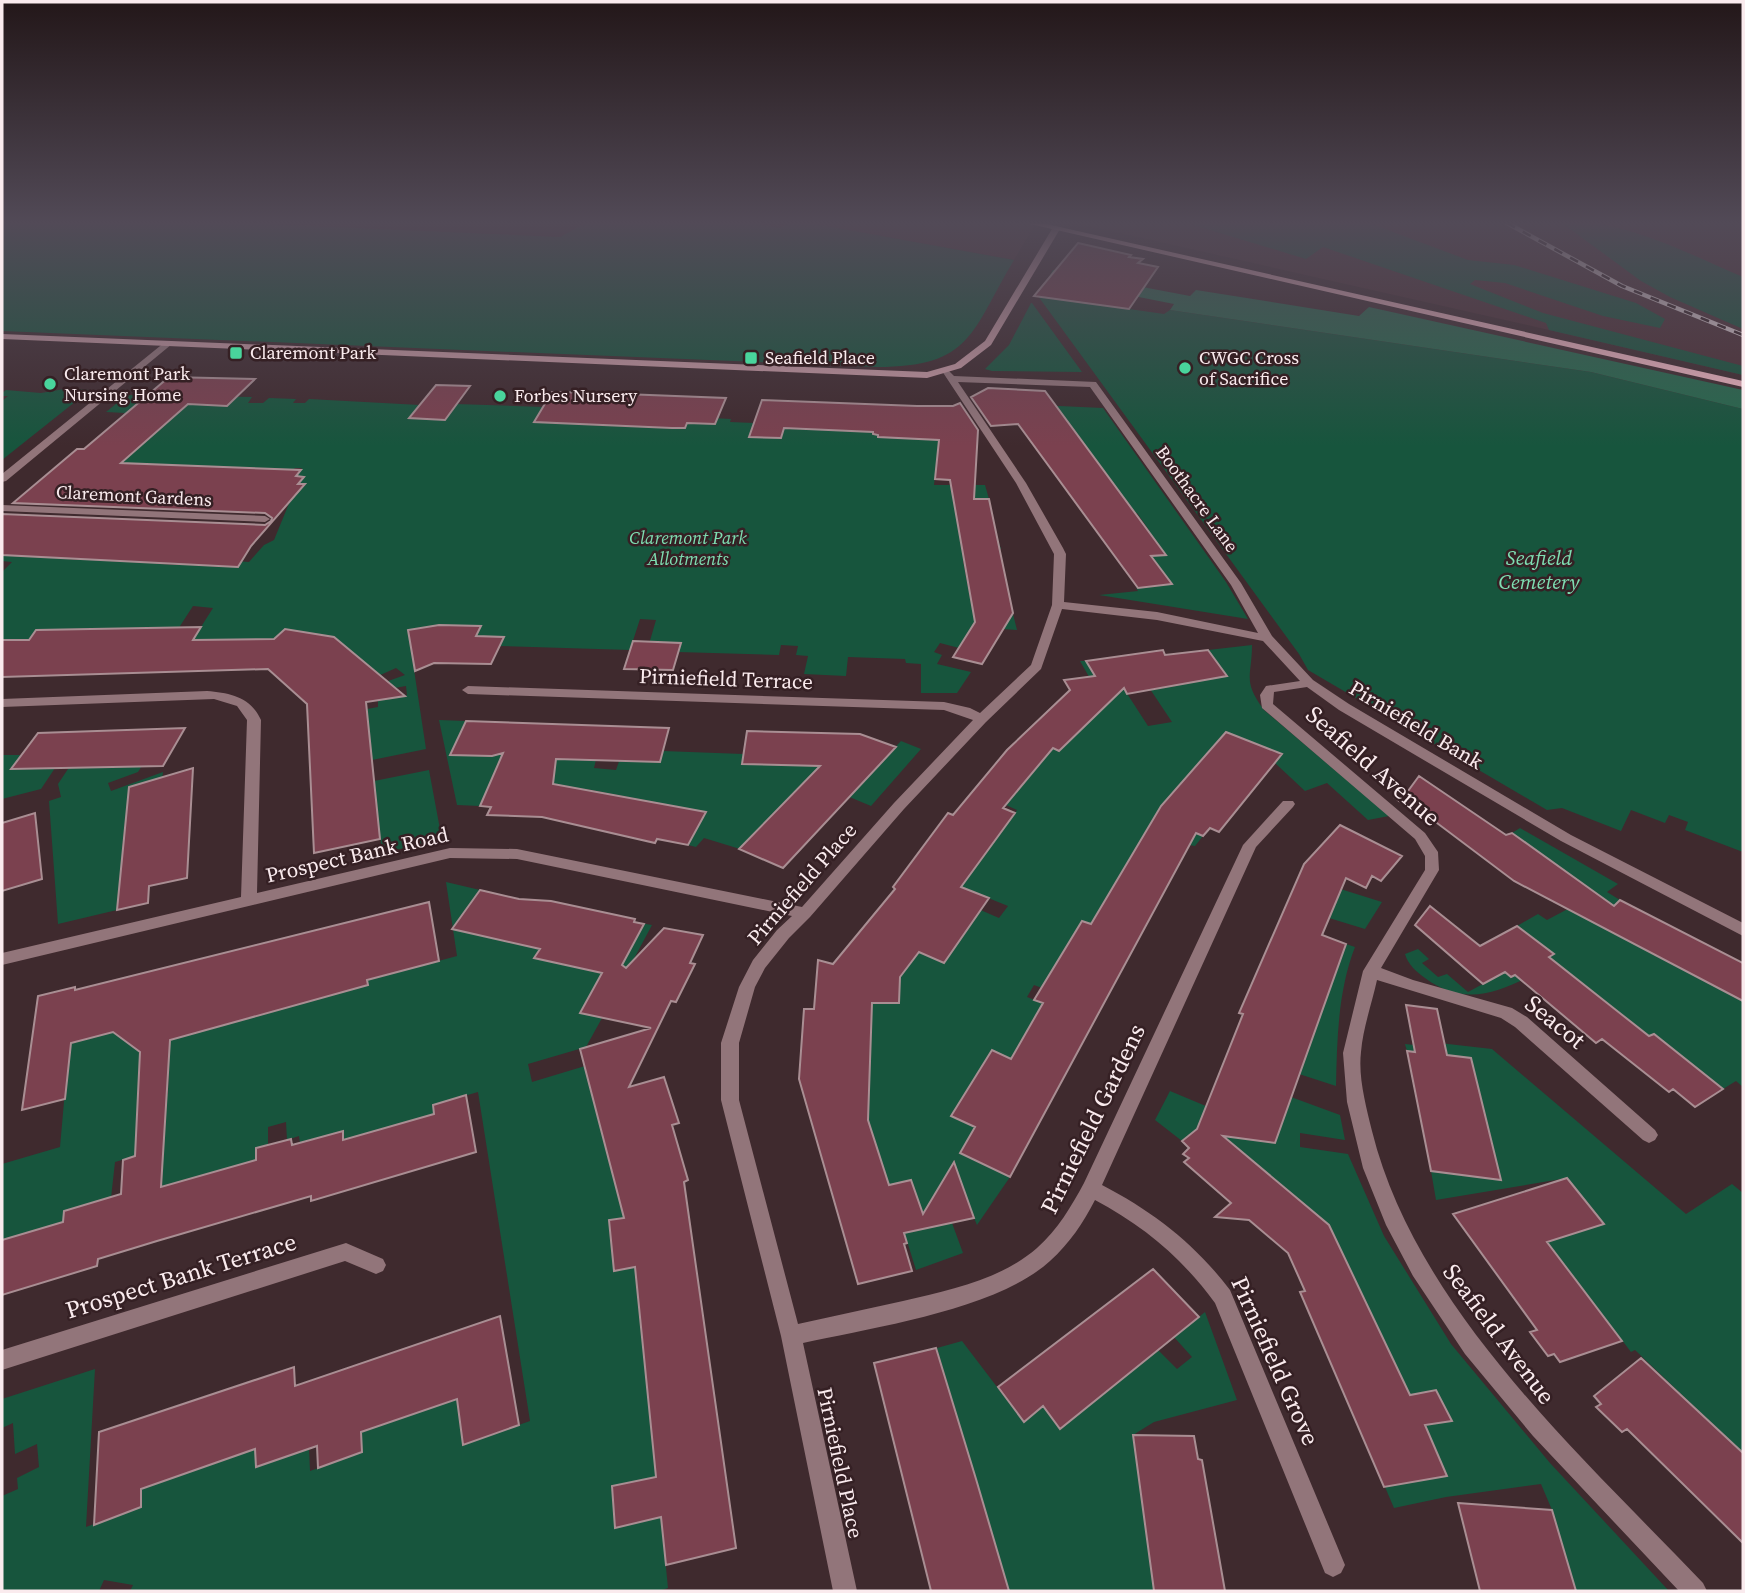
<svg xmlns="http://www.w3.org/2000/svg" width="1745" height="1593" font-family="'Source Serif 4',serif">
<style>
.built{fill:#4d3036}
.green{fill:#17553d}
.forest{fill:#26694d}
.building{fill:#7b414f;stroke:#a98e93;stroke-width:2}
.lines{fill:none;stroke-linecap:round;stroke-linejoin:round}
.street{fill:#92757a;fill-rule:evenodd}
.secondary{fill:#c99ba4;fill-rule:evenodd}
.primary{fill:#f4b9c4;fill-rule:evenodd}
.rail-casing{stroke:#e7d7da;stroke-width:4.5}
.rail{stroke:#352024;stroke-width:2.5;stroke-dasharray:9;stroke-linecap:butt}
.poi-dot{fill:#49d49c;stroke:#352024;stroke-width:2.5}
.labels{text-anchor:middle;stroke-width:5;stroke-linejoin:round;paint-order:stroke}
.far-poi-label{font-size:18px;fill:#faebee;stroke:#352024;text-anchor:start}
.far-street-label{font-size:18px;fill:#faebee;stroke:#352024}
.far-park-label{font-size:18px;font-style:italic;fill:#7edeb2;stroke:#352024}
.park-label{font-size:21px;font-style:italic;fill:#7edeb2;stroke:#352024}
.street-label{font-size:21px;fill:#faebee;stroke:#352024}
.near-street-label{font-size:24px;fill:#faebee;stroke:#352024}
</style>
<rect width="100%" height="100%" fill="#3f2a2e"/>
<path class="built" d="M810,223H1036L1014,260Z
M1076,223H1743V375L1549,330Z"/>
<path class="green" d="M2,223H245L560,237L586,223H755L779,228L790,223H810L1014,260C971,332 972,367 877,367L2,331Z
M1187,223H1369L1468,260L1514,265L1636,303L1665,319L1660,328L1603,316L1505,283L1475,280L1470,284L1543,313L1743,366V375L1549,330L1546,323L1323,247L1306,259Z
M1562,223C1573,223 1585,222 1595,223C1646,231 1696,257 1743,277V329L1670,297L1641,281Z
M1038,296L1164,314L1170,310L1591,372L1743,409V852L1685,830L1688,822L1669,815L1665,823L1631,810L1621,831L1562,808L1547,810L1308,670L1299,654Z
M1031,303H1032L1082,372L992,371L985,369L1009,345Z
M64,389L90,390L2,460V401L8,396H2V393L6,390L41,393Z
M127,395L252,397L248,403H263L269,398L296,399L293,403H305L309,399L420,405L410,418L445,420L456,404L543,407L534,421L545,422L552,412L592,425L672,428L687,423L710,424L712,418L731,419L730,422L754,423L749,437L780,438L787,418L874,428L873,434L878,435V437L890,438L892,426L976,448L938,447L934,485H985L989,499L955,500L962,540H998L1001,549H998L1000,559L963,561L972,607L1011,606L1017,630L1003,629L959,648L940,643L934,652L942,655L937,664L971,672L957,693H921V664L906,663L905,659L848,657L846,676L804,674L808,656L796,655L798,646L781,645L779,655L678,652L681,643L664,642L647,651L656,620L640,619L630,650L499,646L503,637L476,636L480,626L425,643L424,627L408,630L426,749L372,760L367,709L378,707V700L407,695L406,686L377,691V685L405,675L396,668L349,689L355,654L339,641L295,659L299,631L285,629L274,639L192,641L213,608L193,606L169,643L67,629L37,630L23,647L2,655V646L6,640H2V572L12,562L2,561V553L78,560L84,554L114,555L109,561L129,562L135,556L159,564L178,565L184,559L209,566L229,567L235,561L249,562L264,545L274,540L290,501L305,485L298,484L304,477L296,476L302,468H295L289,474L213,466L206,472L182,465L164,464L157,470L120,486L118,454L133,452L150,420H118L125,413L106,412Z
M1015,404L1103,408L1226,582L1248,619L1099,595L1138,591L1136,588L1171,584L1151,556L1165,555L1133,533L1149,530L1137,513L1121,515Z
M1252,645C1252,677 1242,680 1264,710L1389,816L1368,820L1327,783L1305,791L1275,763L1281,754L1225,732L1161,806L1174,823L1203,836L1195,846L1189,845L1181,859L1138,845L1097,914L1117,934L1082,921L1066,947L1050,991L1034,985L1027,997L1043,1003L1015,1060L992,1051L952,1116L975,1127L960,1153L1010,1177L977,1225L974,1218L952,1223L963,1253L916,1270L897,1209L919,1203L911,1180L889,1185L826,1086H869L872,1003H899V987L895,984L919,952L946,895L999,918L1008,906L914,868L966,881L1017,810L1006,805L1041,763L1046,745L1059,751L1095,716L1100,696L1080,661H1086L1096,677L1115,675L1148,726L1172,722L1150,689L1169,687L1227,676L1208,650Z
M439,720L466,721L458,737L480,756H496L501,743L599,747L594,768L616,770L623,750L637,760L660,761L663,751L743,754L742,764L813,756L816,733H847L829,753L873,770L901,741L921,749L871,806L816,783L740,849L704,838L696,847L688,845L706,812L586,789L583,792L488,788L480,806L457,805Z
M2,755H21L12,769L55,768L41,789L2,799Z
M143,764L138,772L108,783L111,791L163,772L162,780L142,818L125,821L122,850L139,846L122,867L117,910L58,924L49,801L61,797L58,784L70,766Z
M429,770L442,840L382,853L378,817L360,801L376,798L374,781Z
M1520,828L1618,884L1607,892L1620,900L1599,925L1743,1001V1087L1736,1081L1723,1089L1654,1034L1649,1036L1556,962C1512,985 1472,1013 1425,978C1417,972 1408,965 1405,954L1418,949L1429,959L1422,963L1438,977L1447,974L1468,992L1505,972L1512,977L1553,955L1517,926L1538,914L1547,920L1596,894L1512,833Z
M446,882L480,890L464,914L540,949L535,958L562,964L634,922L652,925L615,994L580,1013L602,1018L586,1047L528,1064L532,1082L585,1066L630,1217L609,1221L614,1271L635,1267L683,1385L648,1393L656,1477L612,1487L616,1528L661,1517L668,1588L659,1591H130L133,1585L104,1580L99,1591H2V1496L18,1489L17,1478L39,1467L37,1444L15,1454L13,1423L2,1428V1399L95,1369L86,1527L140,1507L141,1488L255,1449L257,1467L309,1448L310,1471L362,1452L361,1432L457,1399L464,1444L530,1421L478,1092L433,1105L434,1114L343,1140L342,1131L300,1143L299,1136L287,1140L286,1122L268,1127V1145L256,1160L162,1187L163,1148L115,1162L111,1198L64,1211L63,1222L2,1240V1164L60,1147L70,1034L122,1015L121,1038L125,1041L142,1032L139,1102L168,1094L170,1016L202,1031L219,1026V1003L251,1018L269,1013V1002L367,985L360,919L373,916L379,963L416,967L457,956Z
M1334,887L1382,902L1365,929L1329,918L1337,899Z
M1346,944L1355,947C1338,991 1337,1039 1336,1086L1299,1074Z
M1413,1040L1492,1049L1686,1214L1732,1184L1743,1193V1453L1635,1350L1631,1352L1547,1242L1604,1223L1567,1178L1436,1200L1431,1171L1501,1179L1471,1058L1407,1051L1405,1044L1414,1045Z
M1170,1091L1256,1127L1291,1097L1340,1115L1345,1140L1300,1133V1147L1348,1154L1384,1236L1451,1344L1550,1463L1669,1591H1576L1552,1510L1541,1484L1446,1497L1394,1508L1385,1487L1447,1475L1424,1426L1451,1420L1437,1391L1409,1395L1327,1223L1207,1122L1182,1141L1155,1120Z
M1205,1312L1237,1400L1154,1422L1133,1435L1154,1591H1009L937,1348L962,1341L1023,1421L1043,1406L1060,1428L1158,1350L1177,1369L1192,1357L1174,1337Z"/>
<path class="forest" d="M1053,270L1190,296L1196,290L1359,316L1369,307L1743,390V409L1591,372L1170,310L1174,304L1048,279Z"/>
<path class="building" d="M1078,243L1131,255L1129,257L1143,259L1138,263L1158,267L1129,309L1034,296Z
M169,377L255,379L227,406L188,404L121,463L301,470L296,476L304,477L298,484H305L251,546L238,567L2,555V514L265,525L271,521L272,518L265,513L13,503L77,449H84Z
M436,385L470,386L445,420L409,418Z
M988,388L1045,391L1166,555L1151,556L1172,584L1138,588L1018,424L991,426L971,397Z
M552,392L598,393L726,398L715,424L687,423L685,428H672L534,422Z
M762,400L917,406H953L960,403L978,430L974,499H989L1013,613L982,664L953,657L975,622L950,480L935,479L939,440L878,437V435L873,434V432L784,428L781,438L749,437Z
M439,625L481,626L476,636L504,637L491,664L434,663L415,671L408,630Z
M201,627L193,640L274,639L285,629L334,637L405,696L366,702L380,839L314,853L307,704L268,669L2,677V640H29L36,630Z
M633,641L681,643L673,670L624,669Z
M1163,650L1165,655L1208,650L1227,676L1127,694L1124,688L1059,751L1053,748L1003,808L1015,813L961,887L989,898L944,963L919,952L900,977L899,1003H872L868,1120L889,1185L911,1180L923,1214L954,1162L974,1218L904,1233L907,1243L904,1244L912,1271L858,1284L799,1079L804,1009H814L818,960L833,964L895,889L893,887L948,813L953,815L1007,750L1070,690L1064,680L1095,676L1086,661Z
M466,721L669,728L660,762L556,759L553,784L706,812L688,845L657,839L655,843L542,817L487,815L491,807L480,806L503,753L492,756L450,755Z
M185,728L163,766L11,769L38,733Z
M747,731L860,734L896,747L783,868L739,849L820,766L742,764Z
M1226,732L1282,754L1219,832L1210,828L1203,836L1196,833L1010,1177L960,1153L975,1127L951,1116L992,1050L1011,1059L1043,1003L1034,1000L1082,921L1091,924L1161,806Z
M193,768L187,878L149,886L148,903L117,910L129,787Z
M1419,776L1506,835L1512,833L1614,906L1620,900L1743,963V1001L1514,881L1433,820L1429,824L1395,798L1408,791Z
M35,813L42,879L2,891V823Z
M1340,825L1402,856L1381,881L1372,876L1366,888L1346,878L1322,935L1346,944L1275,1143L1223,1136L1329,1225L1410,1395L1436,1390L1452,1421L1425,1425L1447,1476L1384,1487L1300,1292L1305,1291L1288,1253L1249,1220L1215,1217L1231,1203L1184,1162L1189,1158L1183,1154L1189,1148L1182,1141L1197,1129L1243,1014L1239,1013L1304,864Z
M480,890L519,899L551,901L635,919L634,922L644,924L622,965L626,968L664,928L703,935L690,963L695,964L676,1002L671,1001L629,1087L664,1077L679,1123L672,1125L688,1180L684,1182L736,1548L666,1565L661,1517L615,1528L612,1486L656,1477L635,1267L614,1271L609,1220L624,1218L580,1049L651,1028L580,1013L602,973L534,958L540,949L452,929Z
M429,902L439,961L367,980L368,985L170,1040L161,1187L256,1160V1148L291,1139L292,1145L343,1131V1140L434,1114L433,1105L466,1095L476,1152L311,1201V1196L157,1241L98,1259L97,1266L2,1295V1240L63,1222L64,1211L121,1194L123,1160L135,1156L140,1052L113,1032L71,1043L65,1099L22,1110L38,996L75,987V990Z
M1430,906L1480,946L1517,926L1554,954L1549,957L1621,1014L1649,1036L1654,1034L1723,1089L1695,1107L1673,1089L1669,1092L1602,1039L1596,1043L1515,975L1511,977L1505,972L1483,984L1415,925Z
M1406,1005L1437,1009L1447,1055L1471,1058L1501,1180L1431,1171L1407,1051L1415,1052Z
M1567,1178L1604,1224L1547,1242L1622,1341L1560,1362L1554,1354L1548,1356L1530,1332L1537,1330L1453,1214Z
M1153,1269L1199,1317L1060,1429L1043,1406L1024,1422L998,1387Z
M500,1316L519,1425L463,1445L457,1399L361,1432L362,1452L318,1468L317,1446L256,1467L255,1449L141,1489V1507L94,1525L99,1432L294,1367L295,1386Z
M936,1348L976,1479L1009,1591H931L874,1363Z
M1641,1358L1743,1453V1543L1627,1429L1622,1432L1596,1407L1601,1404L1594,1396Z
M1133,1435L1194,1436L1198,1459L1202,1460L1225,1591H1154Z
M1458,1503L1552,1510L1576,1591H1480Z"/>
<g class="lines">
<path class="street" d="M165,342L172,344L6,481L2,482V474Z
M946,368L954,376L1096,382L1241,583L1272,636L1313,680L1349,704L1571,835L1743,923V936L1561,841L1339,710L1307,687L1274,692L1273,704L1425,833L1438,852L1439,870L1381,968L1413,980L1512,1008L1527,1017L1655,1130L1658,1135L1655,1140L1649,1143L1643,1140L1515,1027L1501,1018L1377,980C1372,1003 1363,1028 1361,1052C1358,1077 1366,1106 1372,1131C1416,1308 1580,1454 1703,1583L1707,1591H1679L1533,1436L1465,1354L1413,1276L1386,1225L1363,1168L1347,1102L1343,1053L1363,971L1425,870V856L1415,839L1262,708L1260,695L1266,686L1300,681L1263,641L1157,620L1062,609L1041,669L986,722L904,809L810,917L789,938L765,968L755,987L739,1043V1100L798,1324C833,1316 868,1309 903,1301C950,1290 1000,1280 1037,1248C1058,1229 1071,1207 1084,1183L1243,845L1283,801H1293L1295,804L1293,807L1256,847L1102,1185C1154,1212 1195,1244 1230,1290L1345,1565L1341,1573L1333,1577L1325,1573L1215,1303C1182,1258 1144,1226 1095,1200C1083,1223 1070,1243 1050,1261C996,1310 874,1327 803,1343L857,1591H833L781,1336L721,1100V1043L739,987L753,960L777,930L792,916L517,859L450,858L2,965V953L241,897L247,720L237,706L214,699L2,707V699L207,691C230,693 251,697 261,720L257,893L450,848L517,849L802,907L894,803L973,720L944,710L468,694L462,690L468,686L944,702L970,708L980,713L1031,665L1052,605L1054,554L1016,483L942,371ZM958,382L1090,387L1231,585L1258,633L1157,612L1064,602L1066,554L1063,548L1026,483Z
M2,505L265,516L270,519L265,522L2,511Z
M346,1243L383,1259L386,1265L383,1271L376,1274L345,1261L2,1370V1350Z"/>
<path class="secondary" d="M1056,227L1060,229L991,345L961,368L927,378L2,339V334L927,372L955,364L985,341L1052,229Z"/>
<path class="primary" d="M1026,223H1042L1743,381V387Z"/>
<defs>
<path id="rail" d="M1507,223L1622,286L1743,335"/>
</defs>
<use href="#rail" class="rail-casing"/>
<use href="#rail" class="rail"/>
</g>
<linearGradient id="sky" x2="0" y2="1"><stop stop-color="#231719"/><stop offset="0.5" stop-color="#524a57"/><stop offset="1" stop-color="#524a57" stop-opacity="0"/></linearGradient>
<rect width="1745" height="446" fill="url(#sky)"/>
<g class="poi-dot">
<rect x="229" y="346" width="14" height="14" rx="3.5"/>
<rect x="744" y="351" width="14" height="14" rx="3.5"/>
<circle cx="1185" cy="368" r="7"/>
<circle cx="50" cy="384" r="7"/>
<circle cx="500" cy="396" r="7"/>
</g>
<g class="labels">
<g class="far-poi-label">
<text x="250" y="359">Claremont Park</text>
<text x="765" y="364">Seafield Place</text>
<text x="1199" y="364">CWGC Cross<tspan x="1199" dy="21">of Sacrifice</tspan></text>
<text x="64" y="380">Claremont Park<tspan x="64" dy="21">Nursing Home</tspan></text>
<text x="514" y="402">Forbes Nursery</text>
</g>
<g class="far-street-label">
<text transform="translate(134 496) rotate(3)" y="6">Claremont Gardens</text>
<text transform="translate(1197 499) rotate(54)" y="6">Boothacre Lane</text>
</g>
<g class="far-park-label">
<text x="688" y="544">Claremont Park<tspan x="688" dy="21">Allotments</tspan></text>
</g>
<g class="park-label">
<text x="1539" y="565">Seafield<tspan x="1539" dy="24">Cemetery</tspan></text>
</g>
<g class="street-label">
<text transform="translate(726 679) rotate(2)" y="7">Pirniefield Terrace</text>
<text transform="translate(1416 725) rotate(31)" y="7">Pirniefield Bank</text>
<text transform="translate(357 855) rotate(-13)" y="7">Prospect Bank Road</text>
<text transform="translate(802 884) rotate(-49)" y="7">Pirniefield Place</text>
<text transform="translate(840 1463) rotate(78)" y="7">Pirniefield Place</text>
</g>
<g class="near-street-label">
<text transform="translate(1373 766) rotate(41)" y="8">Seafield Avenue</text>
<text transform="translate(1555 1022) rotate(39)" y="8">Seacot</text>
<text transform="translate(1093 1119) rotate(-64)" y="8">Pirniefield Gardens</text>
<text transform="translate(181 1276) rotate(-17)" y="8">Prospect Bank Terrace</text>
<text transform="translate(1499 1334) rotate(53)" y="8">Seafield Avenue</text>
<text transform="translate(1275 1361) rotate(66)" y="8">Pirniefield Grove</text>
</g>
</g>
<rect width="1745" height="1593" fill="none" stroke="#faebee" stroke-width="7"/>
</svg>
